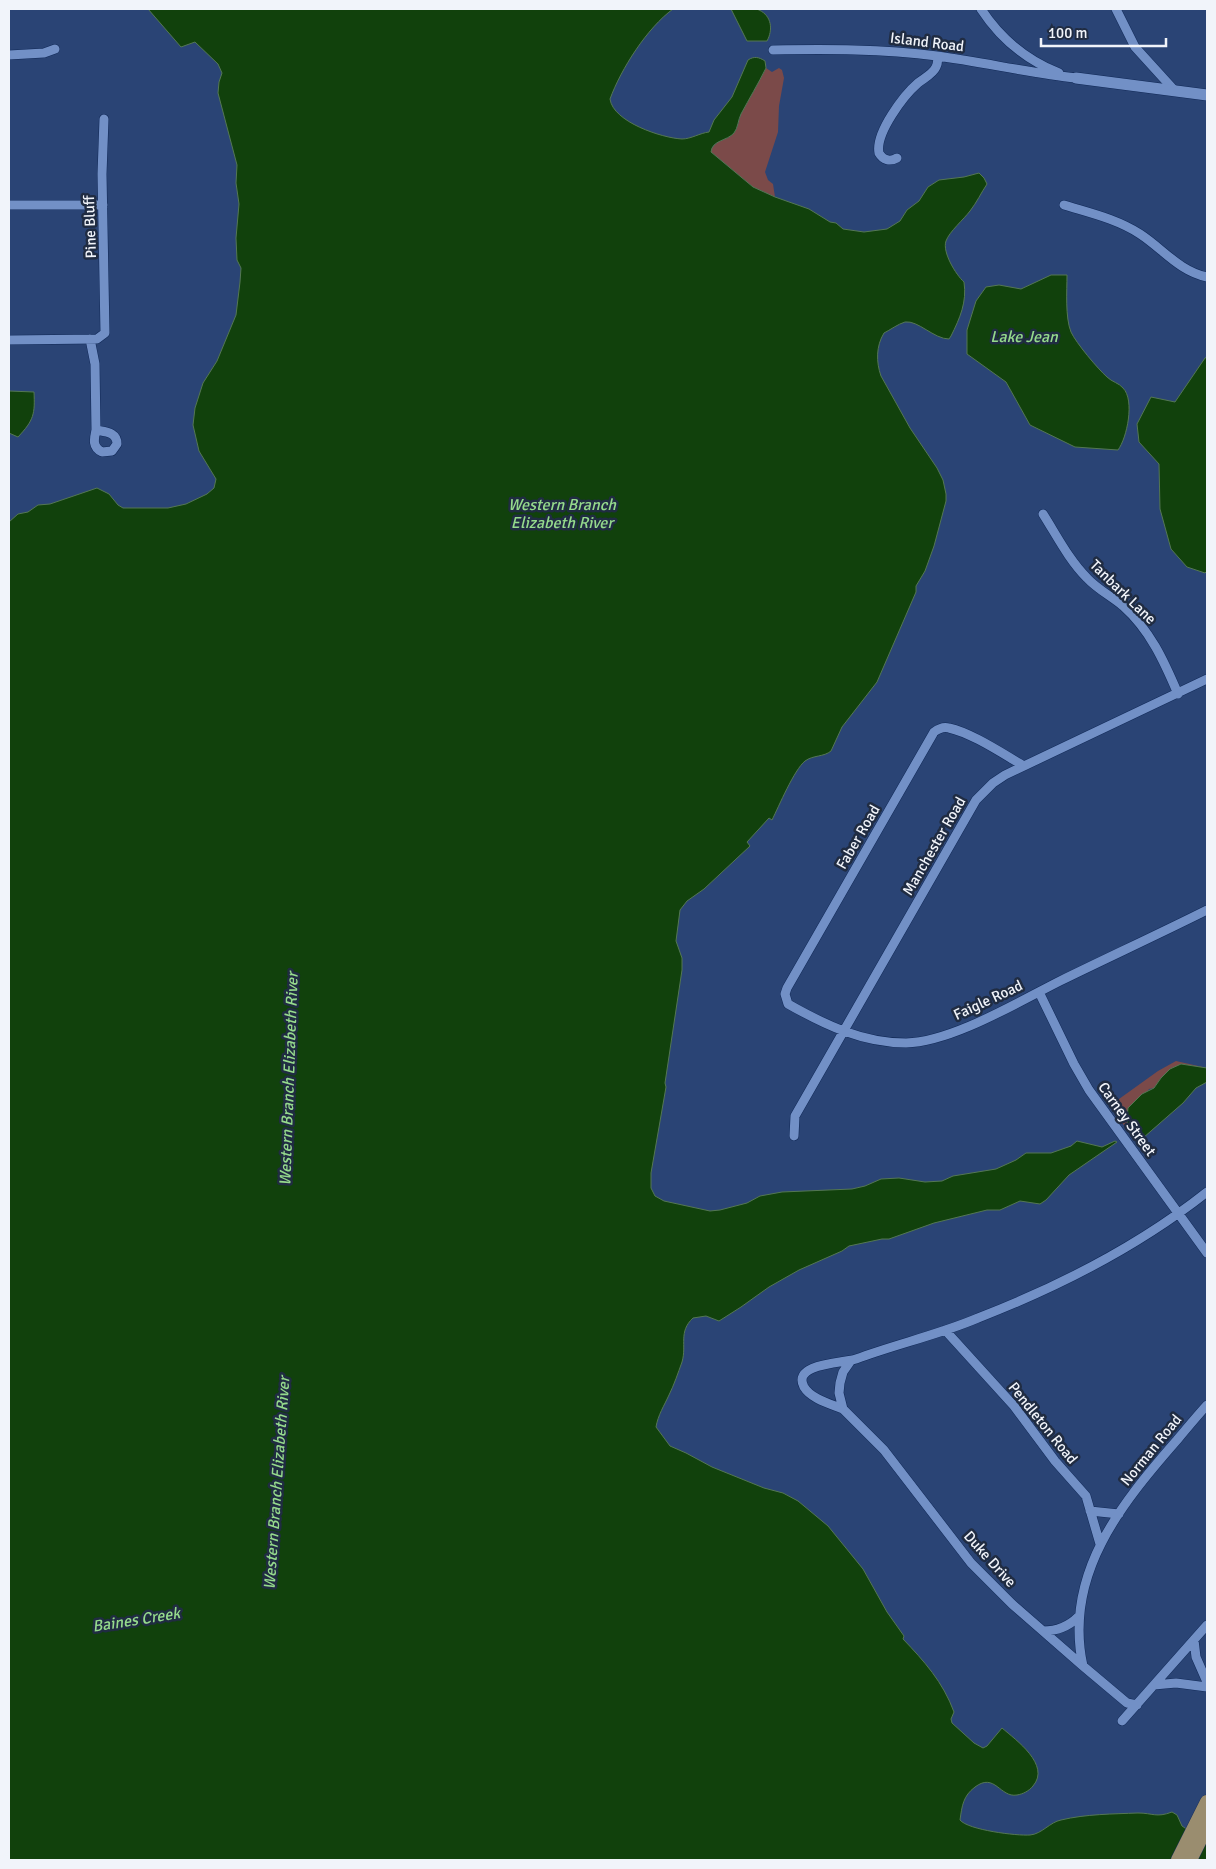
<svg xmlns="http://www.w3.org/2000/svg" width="1216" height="1869" font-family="Signika,sans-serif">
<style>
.green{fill:#7b4a49}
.water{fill:#11410c;stroke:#547753}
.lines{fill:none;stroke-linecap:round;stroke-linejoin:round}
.minor-casing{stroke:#112957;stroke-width:10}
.tertiary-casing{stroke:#112957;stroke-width:12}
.primary-casing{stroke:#112957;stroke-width:15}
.minor{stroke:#7290c6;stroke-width:9}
.tertiary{stroke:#7290c6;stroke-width:11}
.primary{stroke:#9a8d6f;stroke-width:14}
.labels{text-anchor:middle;stroke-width:5;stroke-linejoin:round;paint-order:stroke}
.street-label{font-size:15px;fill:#f1f4fa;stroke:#202c42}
.water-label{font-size:16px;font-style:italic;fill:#95da8c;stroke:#202c42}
</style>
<rect width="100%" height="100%" fill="#2a4475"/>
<path class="green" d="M766,68L772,72L779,68L782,70L784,78L779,106L778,132L765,172L768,180L773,184L775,197L753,187L711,152C713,140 727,141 734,133C738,128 739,120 741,114C749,99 758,84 766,68Z
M1176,1061L1207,1068L1181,1064L1161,1078L1154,1088L1149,1089L1127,1118L1128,1130C1120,1121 1112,1112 1119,1099L1158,1071Z"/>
<path class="water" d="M148,9H673C647,28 621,69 610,99C613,122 662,138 682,139C691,139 700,133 709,132L714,120L732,97L748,60C754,56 759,57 765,61L766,68C758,84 749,99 741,114C738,120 738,128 734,133C727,141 712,140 711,152L753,187L775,197L809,209L830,222L836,223L843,229L864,232L887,229L900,221L907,210L919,201L928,187L939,180L964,177L979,173L984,178L987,184C981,193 977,202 970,211C964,219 949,232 946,241C942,252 956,275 964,282C967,302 960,318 951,336L949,339C934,339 918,320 905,322C898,324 890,330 884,333C876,346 876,362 881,376L910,428L937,468L943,480L946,494V501L934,546L925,571L916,586V592L877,682L842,727L831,751C824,757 813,755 805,761C794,770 779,806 772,820L769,818L747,842L750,846L704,889L687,901L680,910L676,941L682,958V970L665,1083L666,1087L651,1173V1188L655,1196L664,1201L710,1211L720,1210L747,1203L760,1196L782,1192L852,1189L865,1186L881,1179L899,1178L925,1182L942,1181L953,1176L996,1169L1016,1160L1026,1153H1051L1071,1146L1077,1141L1102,1147L1115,1141L1117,1142L1069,1175L1046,1200L1040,1204L1020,1201L1000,1210H987L934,1223L889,1239H882L849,1246L842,1251L799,1270L769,1287L741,1307L719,1321L706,1316L693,1318C678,1332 687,1345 682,1362C678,1373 674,1385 669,1395C664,1406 658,1415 656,1427L670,1446L686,1453L712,1467L764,1488L783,1493L798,1501L828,1526L863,1569L887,1612L904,1636L903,1639C924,1661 943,1682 954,1712L951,1719L952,1723L974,1743L983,1748L987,1746L1002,1728C1016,1740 1051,1765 1033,1786C1029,1791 1023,1794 1017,1795C1000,1798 995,1772 975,1787C963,1796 962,1806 960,1820C968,1830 1017,1836 1030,1835C1042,1834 1050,1822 1061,1820C1086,1814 1113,1814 1138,1813C1153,1813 1156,1818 1172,1812L1177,1815L1182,1826L1207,1843V1860H9V522L18,514L28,512L38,505L50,504L97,488L109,494L118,505L123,508H168L186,504L207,494L214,488L216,479L199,451L193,425L195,408L203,383L217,361L236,315L240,282L241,268L237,260L236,238L239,204L236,183L237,165L218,93L219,82L222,73L218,64L195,42L181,47Z
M731,9C739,9 752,6 759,10C772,16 773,30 767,41H747Z
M1051,275H1067C1067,291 1065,317 1071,332C1076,343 1098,369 1107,377C1112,382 1119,383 1123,388C1135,400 1127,438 1118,450L1075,447L1030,425L1006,382L967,354V330L976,301L986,287L999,285L1021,289Z
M1207,357V571L1205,573L1187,567L1171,549L1160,509L1159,464L1139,442L1137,424L1151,397L1175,402L1205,358Z
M9,391L34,392C35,414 34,420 18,437L9,433Z
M1181,1064L1207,1068V1082L1196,1088L1183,1103L1143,1138L1128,1130L1127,1118L1128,1108L1142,1094L1154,1088L1161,1078L1170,1069Z"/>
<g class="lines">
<defs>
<path id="minor" d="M981,9C1000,38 1026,60 1059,73
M1116,9L1135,47L1175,91
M773,50C829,49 881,49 937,56C983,62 1029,73 1076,78
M9,55L44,53L55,49
M897,158C890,162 883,160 879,153C875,133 904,95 918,83C924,78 933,74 936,67C938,63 938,60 937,56
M9,205H103
M1064,205C1090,213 1117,219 1140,234C1163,249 1179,271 1207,277
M90,339L95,364L96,430
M9,340L97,339L105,333L102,174L104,119
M96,430C106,432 117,432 117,444L112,451L102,452C92,447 94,439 96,430Z
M1043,514C1057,536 1069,560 1087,578C1097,589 1111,596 1123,606C1150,630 1164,661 1178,694
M1024,766C1003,754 972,733 949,728C943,726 938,729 934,732L787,988L785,994L788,1004C825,1025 863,1043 906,1043C952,1042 1018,1002 1060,981C1109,957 1159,934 1207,910
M1039,992L1074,1064L1089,1090L1207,1253
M794,1136L795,1116L976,800L993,783L1005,775L1207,679
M945,1330L1014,1406L1055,1461L1086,1496L1100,1544
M850,1362L843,1372L840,1383L839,1393L843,1409L884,1450L971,1563L1012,1604L1083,1666L1127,1703L1137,1705
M843,1409C831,1404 811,1399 804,1387C791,1363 845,1363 856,1359C896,1344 938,1335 978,1318C1058,1287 1140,1245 1207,1192
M1090,1511L1119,1514
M1043,1631C1057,1631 1068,1627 1078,1617
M1194,1640L1196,1657L1207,1682
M1083,1666C1063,1575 1121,1504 1177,1440C1187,1428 1197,1416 1207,1405
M1154,1685L1176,1683L1207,1687
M1122,1721L1207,1625"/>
<path id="tertiary" d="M1076,78L1207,95"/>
<path id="primary" d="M1178,1860L1207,1802
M1190,1860L1207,1826"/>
</defs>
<use href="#minor" class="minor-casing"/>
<use href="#tertiary" class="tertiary-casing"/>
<use href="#primary" class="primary-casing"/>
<use href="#minor" class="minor"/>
<use href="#tertiary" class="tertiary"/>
<use href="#primary" class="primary"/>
</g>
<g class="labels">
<g class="street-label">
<text transform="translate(927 42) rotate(7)" y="5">Island Road</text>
<text transform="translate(90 227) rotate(-92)" y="5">Pine Bluff</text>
<text transform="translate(1123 592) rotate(44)" y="5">Tanbark Lane</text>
<text transform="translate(858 837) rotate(-60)" y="5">Faber Road</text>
<text transform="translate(934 846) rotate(-60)" y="5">Manchester Road</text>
<text transform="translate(988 1000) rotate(-25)" y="5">Faigle Road</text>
<text transform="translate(1127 1119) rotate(54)" y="5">Carney Street</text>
<text transform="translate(1043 1423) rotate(51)" y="5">Pendleton Road</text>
<text transform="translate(1151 1450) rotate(-51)" y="5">Norman Road</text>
<text transform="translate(990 1559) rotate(48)" y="5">Duke Drive</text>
</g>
<g class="water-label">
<text x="1024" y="342">Lake Jean</text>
<text x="562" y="510">Western Branch<tspan x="562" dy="18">Elizabeth River</tspan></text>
<text transform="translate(288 1079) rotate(-88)" y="6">Western Branch Elizabeth River</text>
<text transform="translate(276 1483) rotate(-86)" y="6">Western Branch Elizabeth River</text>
<text transform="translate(136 1619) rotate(-9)" y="6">Baines Creek</text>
</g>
</g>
<rect width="1216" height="1869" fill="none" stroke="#f1f4fa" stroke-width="20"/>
<path d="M1041 38v8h125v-8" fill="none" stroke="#f1f4fa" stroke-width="2.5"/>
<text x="1048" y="38" font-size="15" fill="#f1f4fa" stroke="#202c42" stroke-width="4" paint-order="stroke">100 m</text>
</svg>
